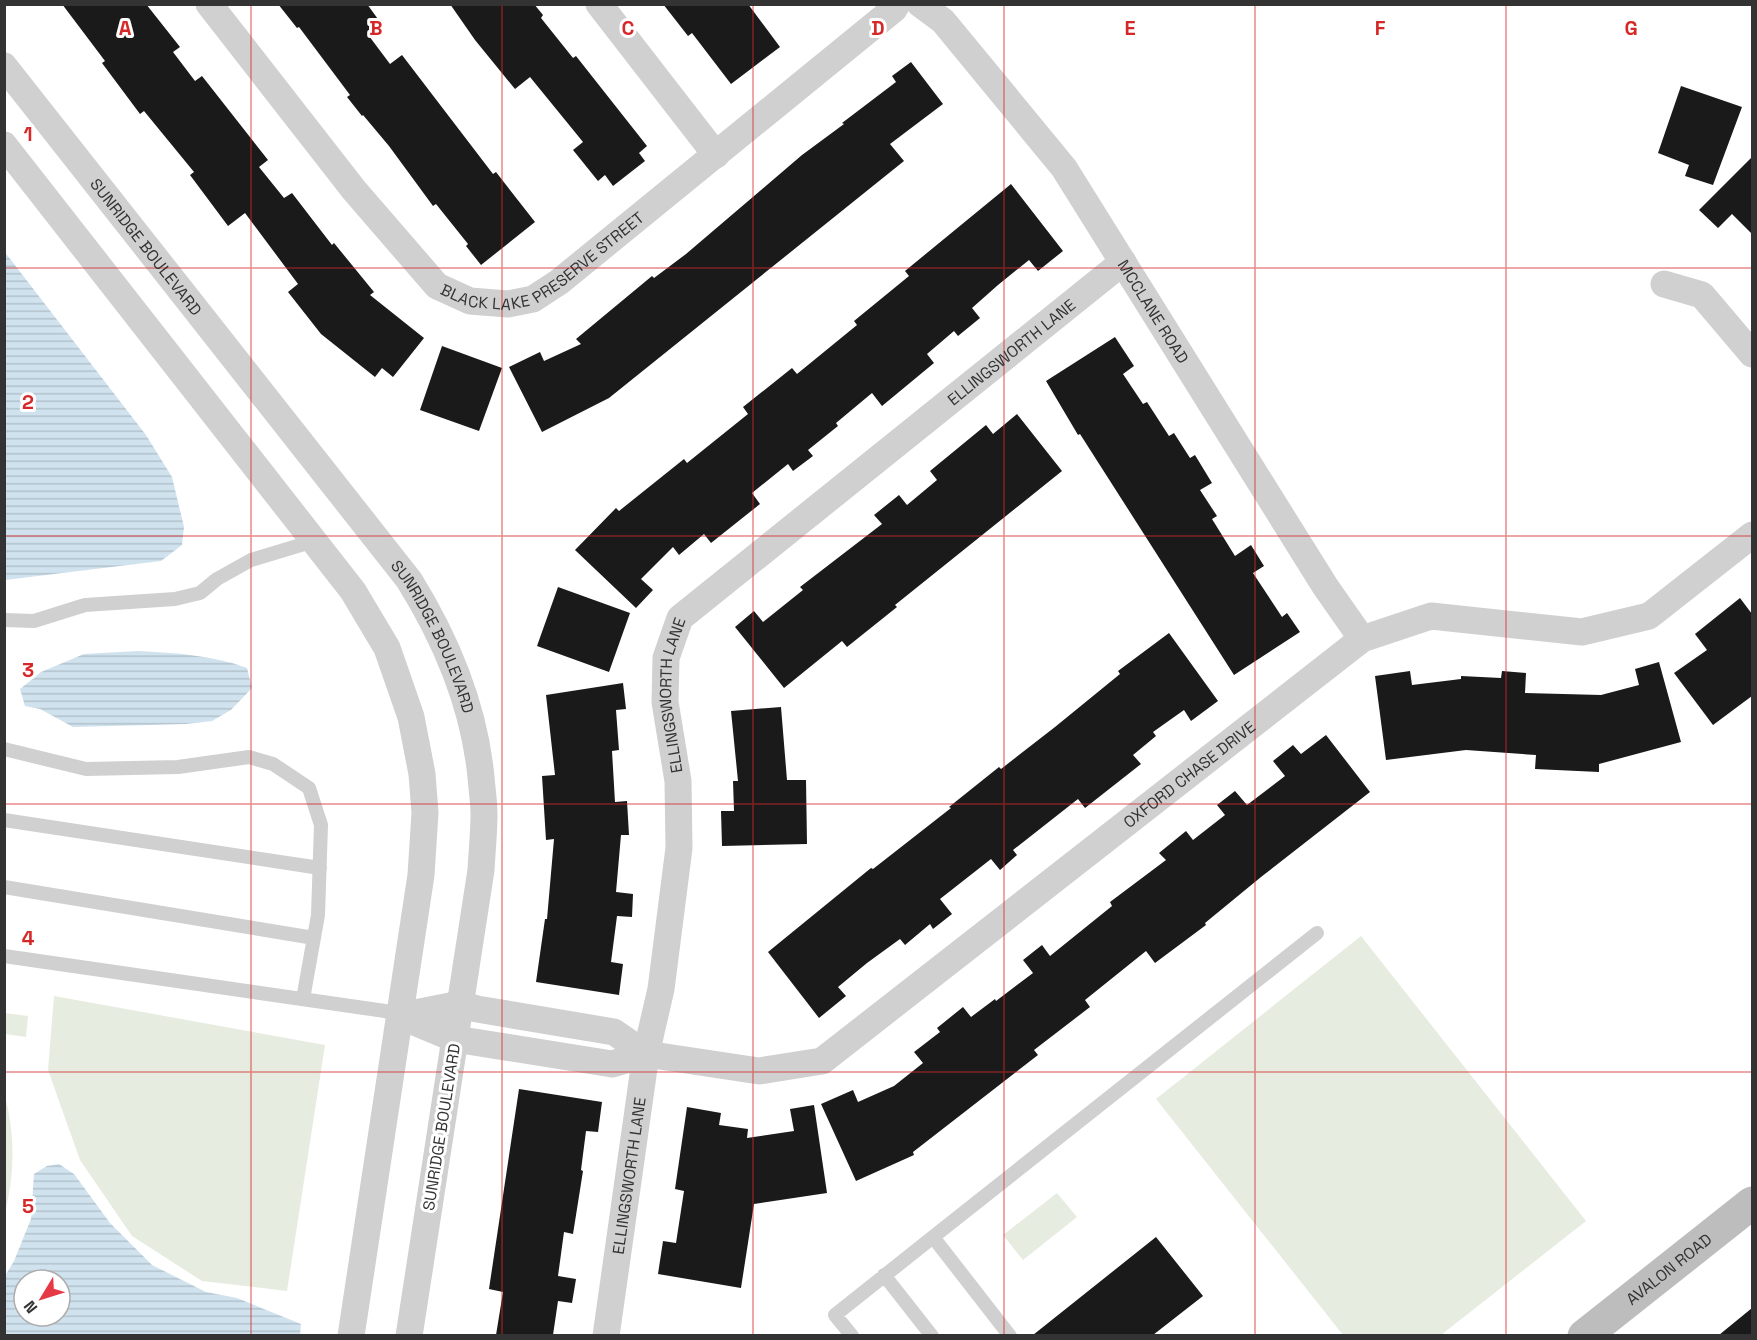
<svg xmlns="http://www.w3.org/2000/svg" width="1757" height="1340" font-family="'Space Grotesk',sans-serif">
<style>
.park{fill:#e6ecdf}
.water{fill:url(#water-rules);fill-rule:evenodd}
.building{fill:#1a1a1a}
.lines{fill:none;stroke-linecap:round;stroke-linejoin:round}
.service{stroke:#d0d0d0;stroke-width:14}
.minor{stroke:#d0d0d0;stroke-width:27}
.secondary{stroke:#bdbdbd;stroke-width:33}
.grid{fill:none;stroke:#d62828;stroke-width:1.5;stroke-opacity:0.55}
.labels{text-anchor:middle;stroke-width:6;stroke-linejoin:round;paint-order:stroke}
.street-label{font-size:16px;fill:#333;stroke:#fff}
.grid-label{font-size:20px;text-anchor:middle;font-weight:bold;fill:#d62828;stroke:#fff;stroke-width:6;stroke-linejoin:round;paint-order:stroke}
</style>
<defs>
<pattern id="water-rules" width="6" height="5" patternUnits="userSpaceOnUse" patternTransform="scale(1.5)"><rect width="6" height="5" fill="#cfe2ee"/><path d="M0 2.5h6" fill="none" stroke="#b2c2cd"/></pattern>
</defs>
<rect width="100%" height="100%" fill="#fff"/>
<path class="park" d="M1361,936L1586,1221L1441,1335H1343L1156,1099Z
M54,996L325,1045L287,1291L202,1281L132,1236L80,1160L48,1070Z
M5,1013L28,1016L26,1037L5,1034Z
M5,1096C15,1134 15,1174 5,1212Z
M1057,1193L1077,1217L1023,1260L1003,1235Z"/>
<path class="water" d="M4,251L146,435L172,477L184,527L182,545L161,561L5,580Z
M138,651C176,653 212,655 247,668L252,688L231,710L212,721L186,724L73,727L40,709L25,706L20,689L41,672L84,654Z
M59,1164L74,1174L110,1223L152,1265L206,1292L237,1298L301,1324L300,1335H5V1276L14,1261L31,1219L34,1174L47,1166ZM24,1280H60V1316H24Z"/>
<path class="building" d="M62,4H146L180,47L173,52L195,81L202,76L268,160L259,167L284,198L292,193L332,245L334,243L374,292L370,295L424,338L393,377L382,368L375,377L321,334L288,292L298,284L245,213L228,226L190,175L194,172L144,111L140,114L102,63L105,61Z
M278,4H367L383,26L369,36L390,64L402,55L493,174L496,172L535,222L481,265L466,246L468,244L436,204L433,206L389,146L363,115L362,116L347,97L350,95L299,27L297,28Z
M450,4H534L543,15L541,18L573,58L576,56L647,146L639,153L645,161L613,186L605,175L598,181L573,150L583,142L530,77L515,89L475,40Z
M663,4H748L780,47L731,84L692,33L688,36Z
M911,62L943,104L890,144L904,161L609,398L542,432L509,367L540,352L544,361L581,344L576,339L652,276L654,278L686,254L802,155L844,124L842,123L896,82L892,76Z
M1681,86L1742,107L1713,185L1685,176L1689,165L1658,153Z
M1752,157V234L1732,214L1718,228L1699,210Z
M1011,184L1063,251L1038,271L1029,260L998,285L972,308L980,318L958,336L954,331L927,354L934,363L882,406L872,393L836,423L838,426L808,450L813,456L793,471L788,464L752,493L760,504L711,543L704,534L679,555L673,547L641,579L653,590L636,608L575,550L616,508L619,511L684,459L687,463L748,414L743,407L792,368L797,374L857,325L854,321L909,276L905,271Z
M1115,337L1134,366L1123,374L1143,404L1147,402L1169,436L1174,433L1190,458L1195,455L1212,483L1200,490L1217,516L1212,519L1235,556L1251,545L1264,566L1253,573L1282,617L1287,613L1300,632L1234,675L1080,434L1078,435L1046,381Z
M442,346L502,368L479,431L420,410Z
M1017,414L1062,471L895,605L897,607L847,647L842,641L784,688L735,627L754,611L763,622L803,590L800,587L882,524L874,515L899,495L907,505L937,480L930,471L986,425L993,434Z
M558,587L630,613L609,672L537,646Z
M1740,598L1752,614V696L1713,725L1674,673L1707,650L1695,634Z
M1169,633L1218,701L1191,721L1184,710L1153,732L1156,736L1133,755L1141,764L1085,808L1078,799L1013,850L1017,855L1000,870L991,859L940,899L952,914L933,929L930,924L905,945L900,939L867,963L838,987L846,996L819,1018L768,952L871,868L873,869L951,808L949,807L999,767L1001,769L1055,727L1120,674L1118,671Z
M1659,662L1681,742L1599,764V772L1535,769L1536,755L1466,750L1386,760L1375,676L1410,671L1412,685L1461,679V676L1501,678L1502,671L1526,673L1525,693L1601,695L1639,685L1635,669Z
M623,683L626,709L616,710L619,750L612,751L615,802L627,801L629,835H621L616,892L633,894L632,917L617,916L611,962L623,964L619,995L536,982L545,919H547L554,839L546,840L542,776L555,775L546,695Z
M781,707L787,780H806L807,844L722,846L721,811H734L733,781H738L731,711Z
M1326,735L1370,792L1261,877L1205,923L1206,925L1155,963L1146,951L1085,1000L1090,1007L1034,1050L1038,1055L913,1152L914,1155L856,1181L821,1104L853,1090L858,1102L894,1086L923,1063L914,1052L940,1032L937,1028L963,1007L971,1017L995,999L996,1001L1033,973L1023,960L1042,945L1050,956L1112,906L1110,902L1166,860L1159,853L1186,831L1193,840L1225,815L1217,805L1235,791L1247,805L1285,776L1273,761L1293,745L1301,754Z
M519,1089L602,1102L598,1132L586,1131L581,1170L583,1171L573,1234L564,1232L558,1276L576,1279L572,1303L558,1301L553,1335H496L503,1292L489,1289Z
M814,1105L827,1193L754,1204L741,1288L658,1274L663,1241L676,1243L684,1191L675,1189L687,1107L721,1113L719,1125L748,1129L747,1138L794,1131L790,1109Z
M1156,1237L1203,1296L1153,1335H1033Z
M1752,1308V1335H1719Z"/>
<g class="lines">
<path class="service" d="M4,620L34,621L85,605L175,599L200,593L217,579L251,560L314,541
M4,749L86,769L178,767L249,757L273,764L309,788L321,825L318,915L303,999
M4,820L320,868
M4,887L314,938
M4,956L385,1011L400,1016
M933,1237L1317,933
M884,1275L932,1336
M852,1336L835,1315L933,1237L1010,1336"/>
<g class="minor">
<path id="s1" d="M209,4L354,190L437,286L470,301L508,304L533,299L559,282L894,9L897,4"/>
<path d="M599,4L716,155"/>
<path id="s2" d="M920,4L943,21L1064,168L1325,586L1362,639"/>
<path id="s3" d="M4,66L409,580C447,641 474,705 481,777C482,790 484,802 484,814C484,833 482,851 481,870L409,1336"/>
<path d="M4,145L353,591L387,648L411,717L422,774L425,813L421,875L351,1336"/>
<path d="M1664,284L1702,295L1752,354"/>
<path id="s4" d="M400,1016L455,1039L612,1064L646,1054L759,1071L822,1061L1362,639L1431,616L1582,632L1649,616L1752,535"/>
<path d="M400,1016L460,1004L477,1009L614,1032L646,1054"/>
<path id="s5" d="M606,1336L646,1054L661,989L679,848L678,781L665,702L666,658L680,618L1123,262"/>
</g>
<path class="secondary" id="s6" d="M1584,1336L1752,1203"/>
</g>
<path class="grid" d="M251,4V1336M502,4V1336M753,4V1336M1004,4V1336M1255,4V1336M1506,4V1336M4,268H1752M4,536H1752M4,804H1752M4,1072H1752"/>
<g class="labels">
<g class="street-label">
<text dy="6" stroke="none"><textPath href="#s3" startOffset="230">SUNRIDGE BOULEVARD</textPath></text>
<text dy="6" stroke="none"><textPath href="#s1" startOffset="484">BLACK LAKE PRESERVE STREET</textPath></text>
<text dy="6" stroke="none"><textPath href="#s2" startOffset="388">MCCLANE ROAD</textPath></text>
<text dy="6" stroke="none"><textPath href="#s5" startOffset="1152">ELLINGSWORTH LANE</textPath></text>
<text dy="6" stroke="none"><textPath href="#s3" startOffset="716">SUNRIDGE BOULEVARD</textPath></text>
<text dy="6" stroke="none"><textPath href="#s5" startOffset="648">ELLINGSWORTH LANE</textPath></text>
<text dy="6" stroke="none"><textPath href="#s4" startOffset="898">OXFORD CHASE DRIVE</textPath></text>
<text transform="translate(441 1127) rotate(-81)" y="6">SUNRIDGE BOULEVARD</text>
<text dy="6" stroke="none"><textPath href="#s5" startOffset="162">ELLINGSWORTH LANE</textPath></text>
<text dy="6" stroke="none"><textPath href="#s6" startOffset="108">AVALON ROAD</textPath></text>
</g>
</g>
<g class="grid-label">
<text x="125" y="35">A</text>
<text x="376" y="35">B</text>
<text x="628" y="35">C</text>
<text x="878" y="35">D</text>
<text x="1130" y="35">E</text>
<text x="1380" y="35">F</text>
<text x="1631" y="35">G</text>
<text x="28" y="141">1</text>
<text x="28" y="409">2</text>
<text x="28" y="677">3</text>
<text x="28" y="945">4</text>
<text x="28" y="1213">5</text>
</g>
<rect width="1757" height="1340" fill="none" stroke="#333333" stroke-width="12"/>
<g transform="translate(42 1298) rotate(232)"><circle r="28" fill="#ffffff" stroke="#adadad" stroke-width="1.5"/>
<path d="M0-4.5L10 22L0 15L-10 22Z" fill="#e63946"/>
<text y="-9" font-size="16" font-weight="bold" text-anchor="middle" fill="#333333">N</text>
</g>
</svg>
